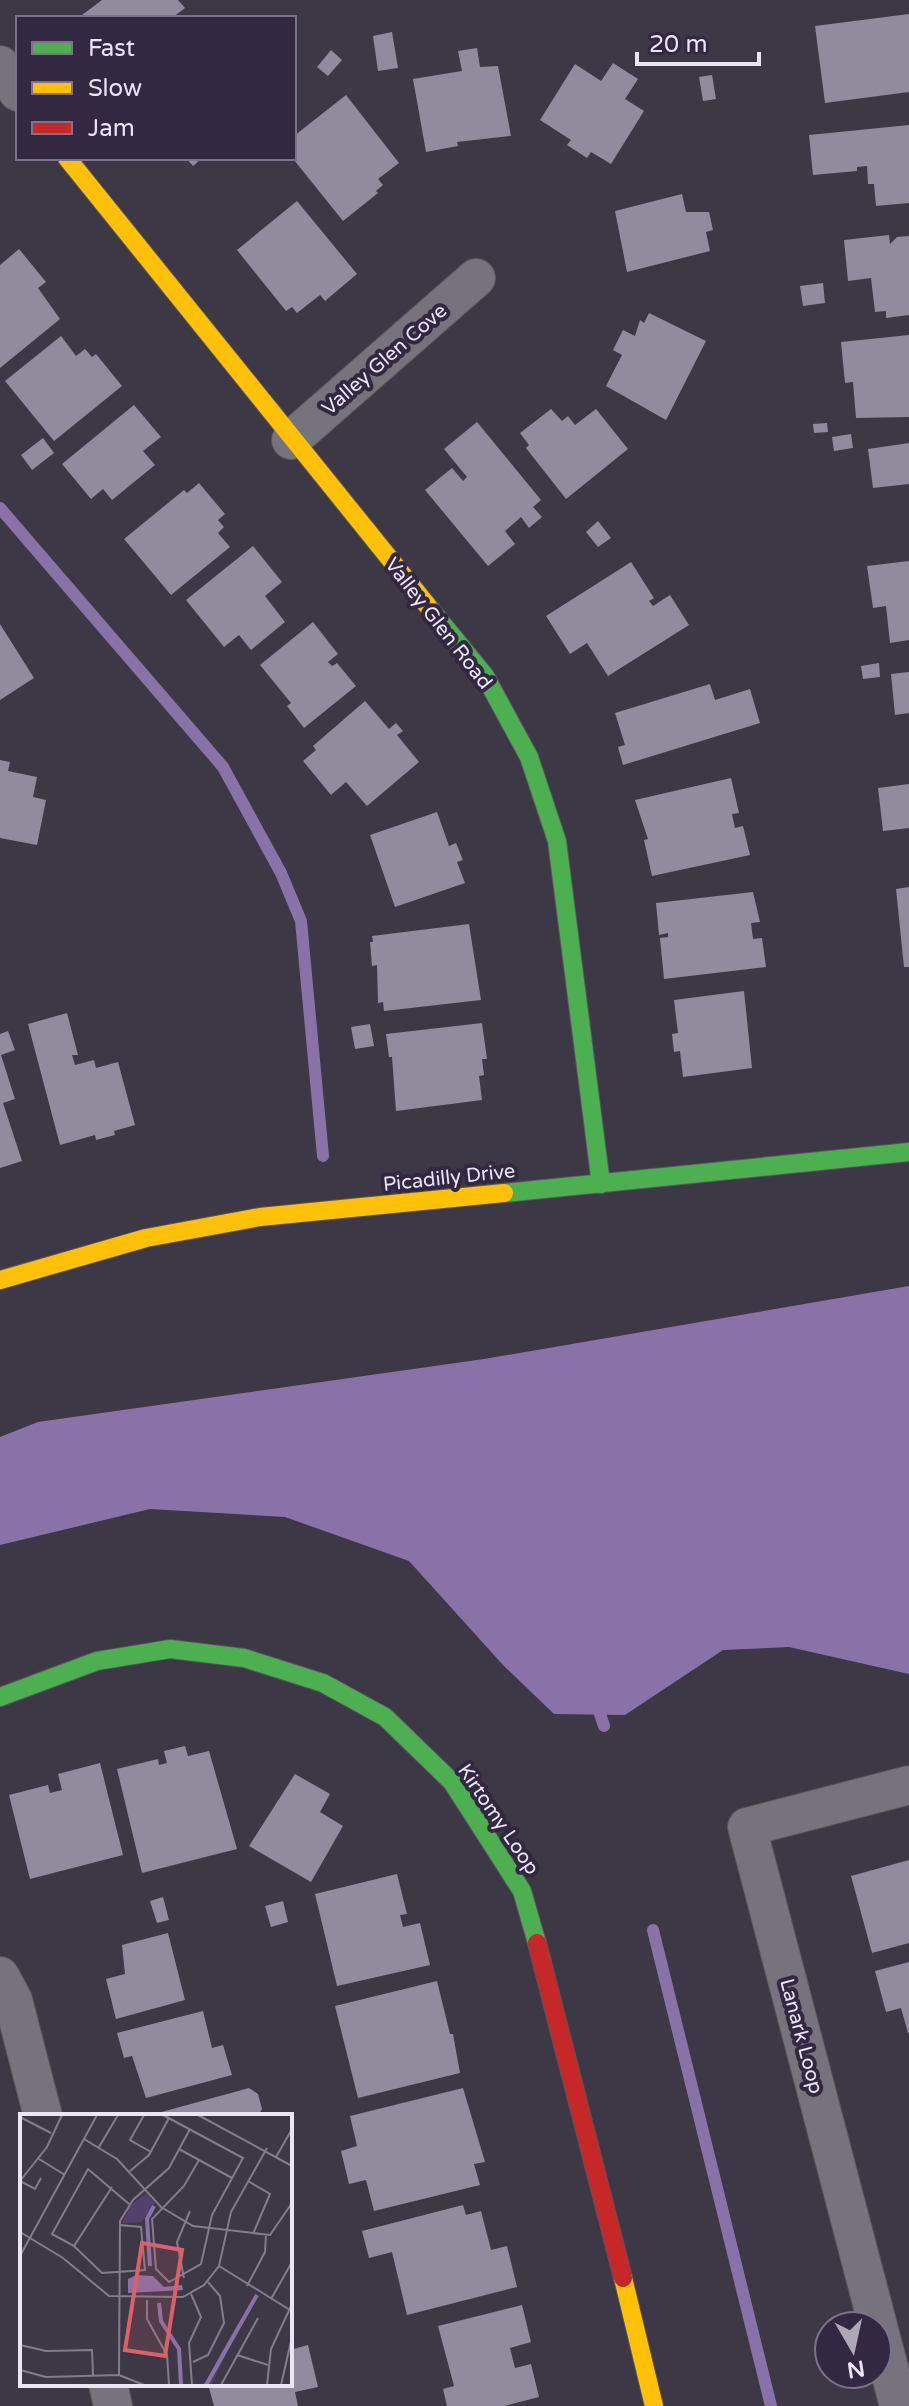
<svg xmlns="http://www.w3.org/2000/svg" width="909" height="2406" font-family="'Varela Round',sans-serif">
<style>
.water{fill:#8872a8}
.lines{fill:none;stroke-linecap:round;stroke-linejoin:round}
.stream{stroke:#8872a8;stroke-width:12}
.building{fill:#928a9d}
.street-casing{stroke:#5a5461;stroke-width:40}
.fast-casing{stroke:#5a5461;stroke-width:20}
.slow-casing{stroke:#5a5461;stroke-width:20}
.jam-casing{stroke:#5a5461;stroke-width:20}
.street{stroke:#77737c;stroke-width:38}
.fast{stroke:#4caf50;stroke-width:18}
.slow{stroke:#ffc107;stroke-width:18}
.jam{stroke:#c62828;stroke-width:18}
.labels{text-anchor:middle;stroke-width:8;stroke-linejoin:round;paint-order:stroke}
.street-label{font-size:20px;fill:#eae4f5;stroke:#322841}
.inset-river{fill:none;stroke:#8872a8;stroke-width:4}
.inset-road{fill:none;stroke:#827d8c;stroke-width:2}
.view{fill:#dc6066;fill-opacity:0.15;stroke:#dc6066;stroke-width:4}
.inset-edge{fill:none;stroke:#eae4f5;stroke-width:4}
</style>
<rect width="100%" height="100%" fill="#3d3846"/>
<path class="water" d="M909,1286V1674L789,1647L723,1650L625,1715L554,1714L503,1665L409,1561L285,1517L150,1509L0,1545V1437L38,1422L484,1359Z"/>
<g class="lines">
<path class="stream" d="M0,508L223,767L281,873L301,921L323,1156
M596,1702L604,1726
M653,1930L771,2406"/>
</g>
<path class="building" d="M102,0H178L185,8L172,18H78Z
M909,14V92L825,103L815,26Z
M392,32L398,68L378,71L373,36Z
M477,48L480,67L498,66L511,136L457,142L458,146L426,152L413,79L462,71L458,51Z
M331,50L342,60L328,76L317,67Z
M613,63L638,79L625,99L644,111L611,164L591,152L587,158L567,145L571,140L540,120L575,64L601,81Z
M712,75L716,99L703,101L699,77Z
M346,95L399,163L378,179L383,185L376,191L378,193L343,221L294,160V136Z
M909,125V203L876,206L874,184H868L867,166L857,167V171L813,175L809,135Z
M186,158H202L193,166Z
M682,194L686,212H709L713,230L706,232L710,251L627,272L615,211Z
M297,201L357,274L325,301L320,295L297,313L292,307L286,311L237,250Z
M889,235L890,244L897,237L909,236V315L886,318V311L875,312L871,278L848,281L844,240Z
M19,249L46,282L38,288L60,319L0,368V265Z
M823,283L825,303L803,306L800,286Z
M649,313L706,341L666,420L606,386L622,355L613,350L623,330L635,336L640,320L644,323Z
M909,335V417L856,418L853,382L845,383L841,342Z
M61,336L76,356L85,349L92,357L96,354L122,386L54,441L5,381Z
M134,405L161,437L143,451L155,465L112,500L103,489L91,499L62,464Z
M551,409L562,421L568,416L575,425L596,409L628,449L566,499L526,448L529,445L520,433Z
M477,422L541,500L533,507L542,517L529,528L521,517L505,531L515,544L488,566L425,490L452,468L463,481L467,477L444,449Z
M827,423L828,432L814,433L813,424Z
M851,434L853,448L834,451L832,437Z
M43,438L54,453L32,470L21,455Z
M909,443V484L873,488L868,449Z
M199,483L225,514L218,520L224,527L218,533L230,547L171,595L124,539L184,490L187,493Z
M598,521L611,538L598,547L586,532Z
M253,546L282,582L265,596L285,622L251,650L239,635L224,647L186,600Z
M909,561V640L890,643L886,606L873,608L867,566Z
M631,562L654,598L649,601L653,606L670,595L689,625L608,676L587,643L570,654L546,616Z
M313,622L338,654L328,662L332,666L337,663L356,686L304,728L287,706L291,703L260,665Z
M0,624L34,678L0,700Z
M879,663L880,677L863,679L861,666Z
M909,672V713L895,715L891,674Z
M710,684L715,700L750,689L760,723L623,765L618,747L625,745L615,713Z
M365,701L389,729L396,723L403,731L397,735L419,762L367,806L346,782L331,795L303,761L316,750L313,746Z
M0,760L10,762L8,771L37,777L33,797L46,800L37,845L0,838Z
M731,778L739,813L732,814L735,828L743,826L750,855L652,876L644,840L648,839L635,800Z
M909,784V828L883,831L878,788Z
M437,812L449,846L456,843L463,860L457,862L465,883L395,907L370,835Z
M909,887V967H904L896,889Z
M753,892L760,922L751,923L753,939L762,938L766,967L664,979L660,938L668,937V933L659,935L656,903Z
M469,924L481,1000L384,1011L383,1002L378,1003L377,965L372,966L370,942H373L372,936Z
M744,991L752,1068L683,1077L680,1051L674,1052L672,1034L678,1033L674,1000Z
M67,1013L78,1055H72L75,1065L94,1060L96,1068L118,1062L135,1125L114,1131L115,1135L96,1140L95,1135L60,1145L28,1024Z
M482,1023L487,1059H482L484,1075L479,1076L482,1100L396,1111L392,1057H389L386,1034Z
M370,1024L374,1046L355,1049L351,1027Z
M8,1031L15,1050L1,1055L15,1099L3,1103L22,1161L0,1168V1034Z
M185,1746L188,1756L209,1751L237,1849L142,1873L117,1769L158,1759L159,1765L167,1763L164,1751Z
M100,1763L123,1855L30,1879L9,1795L48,1785L50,1793L62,1790L58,1774Z
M295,1774L330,1794L320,1812L343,1826L311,1882L249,1846Z
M909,1860V1943L872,1953L851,1876Z
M397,1874L407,1914L400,1915L403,1927L420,1923L430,1965L337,1986L315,1894Z
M163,1897L169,1920L157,1923L150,1901Z
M283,1901L288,1922L271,1927L265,1906Z
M168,1933L185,2000L116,2019L106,1979L125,1974L122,1945Z
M909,1962V2033H908L901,2008L886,2012L875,1971Z
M437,1981L450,2034H453L460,2073L358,2098L335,2006Z
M203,2011L212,2048L223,2045L232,2075L146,2098L132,2056L124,2058L117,2033Z
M249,2088L258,2094L262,2109L258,2116H147Z
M463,2088L485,2162L474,2164L480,2185L374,2211L366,2180L349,2184L341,2151L357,2146L350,2116Z
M463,2205L466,2215L481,2211L491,2250L507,2246L517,2287L407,2315L392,2252L369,2258L362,2231Z
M522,2305L531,2342L510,2348L515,2368L531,2364L539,2397L504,2406H447L443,2389L454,2386L438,2326Z
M308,2345L318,2387L295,2392L298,2406H214L208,2384H290V2350Z"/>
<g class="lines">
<defs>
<path id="street" d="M0,65L18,92
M291,440L476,278
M0,1976L13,2000L43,2116
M108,2384L113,2406
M899,2406L747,1827L909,1785"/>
<path id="fast" d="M427,605L485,676L529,757L557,841L601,1184
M504,1193L909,1152
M0,1697L97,1661L170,1649L244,1658L323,1683L385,1717L452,1782L522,1891L537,1943"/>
<path id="slow" d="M67,158L427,605
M0,1280L146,1238L260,1217L504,1193
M623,2278L654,2406"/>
<path id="jam" d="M537,1943L623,2278"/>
</defs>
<use href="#street" class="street-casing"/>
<use href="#fast" class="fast-casing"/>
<use href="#slow" class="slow-casing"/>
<use href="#jam" class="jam-casing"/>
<use href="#street" class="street"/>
<use href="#fast" class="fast"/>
<use href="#slow" class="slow"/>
<use href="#jam" class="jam"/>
</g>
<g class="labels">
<g class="street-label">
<text transform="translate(384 359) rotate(-41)" y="7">Valley Glen Cove</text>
<text transform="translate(439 623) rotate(52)" y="7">Valley Glen Road</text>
<text transform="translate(449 1177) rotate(-6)" y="7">Picadilly Drive</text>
<text transform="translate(499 1819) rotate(56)" y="7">Kirtomy Loop</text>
<text transform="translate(802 2036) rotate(75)" y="7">Lanark Loop</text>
</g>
</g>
<g transform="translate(20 2114)">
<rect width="272" height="272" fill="#3d3846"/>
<path d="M126,79L135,89L122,108L102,109L111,91ZM236,179L191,271H184L203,235Z" fill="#53406d"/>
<path d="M116,161L133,162L144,173L162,171L163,176L108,179V165Z" fill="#8872a8"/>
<path class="inset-river" d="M130,152L127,105L134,92M139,189L141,207L159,235L161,270M186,271L237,181"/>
<path class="inset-road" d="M124,1L110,26L131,38M143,1L223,44L192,101L181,150L149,168L136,155L132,105L164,72L179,46M178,1L272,52M0,3L31,19M64,25L97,45L141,93L173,112L250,121L272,89M79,33L98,1M159,35L212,64M256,43L272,15M19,45L45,61M110,57L129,41L149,4M0,67L27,33L42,1M0,67L15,75L21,64M228,67L250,80L233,120M99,111L121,113L125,156L82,159L54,132L32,120L68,55L109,90M0,118L43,144L89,182L163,183L184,171L199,152L211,98L247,34M54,132L92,73M0,142L77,1M199,152L270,196M164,164L157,128L170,97M227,172L245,138L246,122M171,180L181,203L169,229L172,271M251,185L272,148M127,186V205L147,241L149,271M0,231L26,237L72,236L73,262M217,241L248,251M173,248L188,241L204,209L200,182L188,168M0,256L26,263L99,261L124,271M99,261L100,107L113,86L149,54L170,15M201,271L238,204M247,271L251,235L272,190M261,271L272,223"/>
<path class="view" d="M122,129L162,136L145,242L105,236Z"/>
<rect width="272" height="272" class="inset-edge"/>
</g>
<rect x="16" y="16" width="280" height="144" fill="#322841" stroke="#7c7389" stroke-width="2"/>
<rect x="32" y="42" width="40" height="12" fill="#4caf50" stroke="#7c7389" stroke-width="2"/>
<text x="88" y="56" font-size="24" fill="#eae4f5">Fast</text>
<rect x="32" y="82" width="40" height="12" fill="#ffc107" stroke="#7c7389" stroke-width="2"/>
<text x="88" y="96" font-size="24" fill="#eae4f5">Slow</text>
<rect x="32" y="122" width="40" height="12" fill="#c62828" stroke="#7c7389" stroke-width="2"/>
<text x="88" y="136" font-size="24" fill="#eae4f5">Jam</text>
<g transform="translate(853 2350) rotate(171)"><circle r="38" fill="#322841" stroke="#7c7389" stroke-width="2"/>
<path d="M0-6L14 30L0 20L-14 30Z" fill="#ada8b8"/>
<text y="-12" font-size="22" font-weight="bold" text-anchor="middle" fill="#eae4f5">N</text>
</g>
<path d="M637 52v12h122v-12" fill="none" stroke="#eae4f5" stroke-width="4"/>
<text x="649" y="52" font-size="24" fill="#eae4f5" stroke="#322841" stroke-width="6" paint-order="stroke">20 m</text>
</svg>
